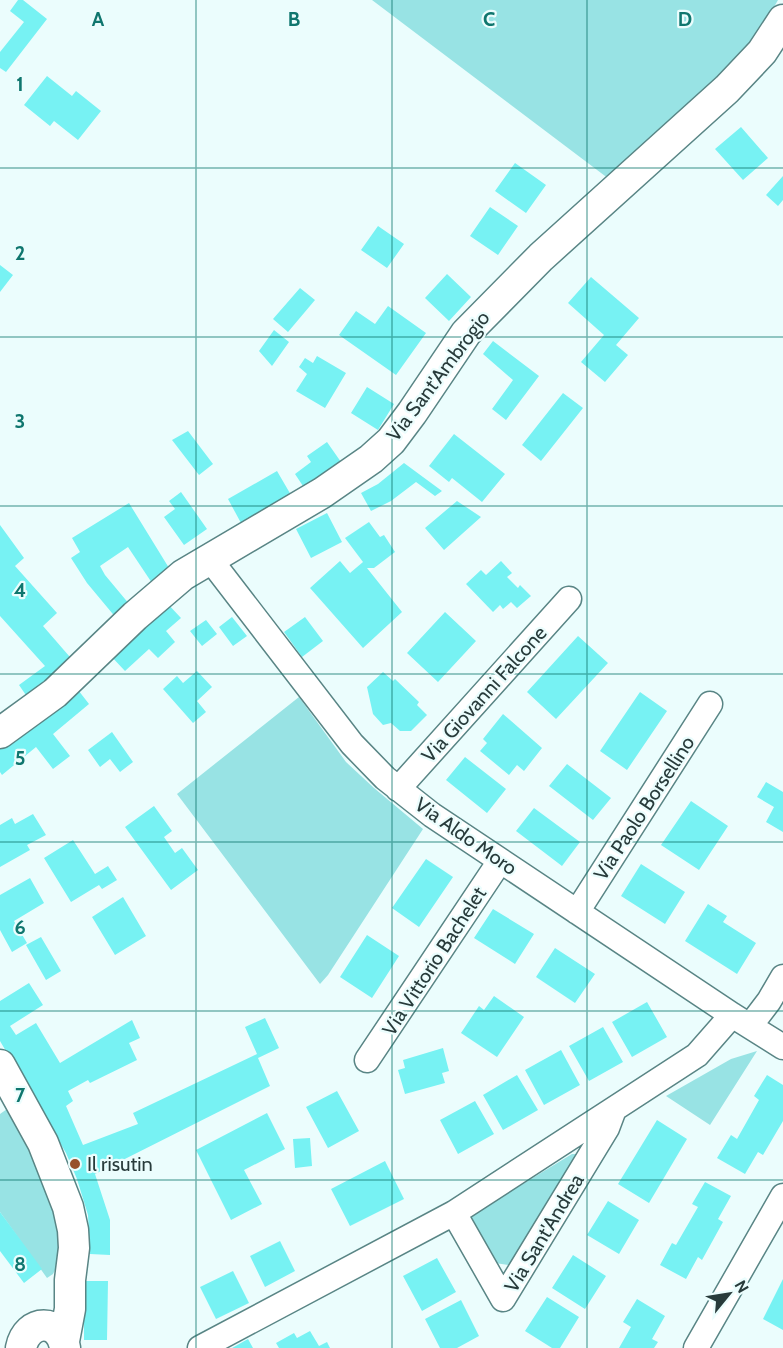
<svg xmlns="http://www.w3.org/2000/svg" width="783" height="1348" font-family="Cabin,sans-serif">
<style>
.green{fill:#98e3e4}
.building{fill:#77f2f3}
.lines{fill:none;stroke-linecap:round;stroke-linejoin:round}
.minor-casing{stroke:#598585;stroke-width:27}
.tertiary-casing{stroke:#598585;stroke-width:33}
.minor{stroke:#fff;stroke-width:24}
.tertiary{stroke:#fff;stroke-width:30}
.grid{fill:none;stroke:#0f766e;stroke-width:1.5;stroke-opacity:0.55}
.poi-dot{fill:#97502a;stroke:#ebfdfd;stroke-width:2}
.labels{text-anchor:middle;stroke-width:4.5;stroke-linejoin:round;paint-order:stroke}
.street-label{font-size:20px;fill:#283b3b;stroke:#ebfdfd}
.poi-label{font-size:20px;fill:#283b3b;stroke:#ebfdfd;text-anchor:start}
.grid-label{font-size:20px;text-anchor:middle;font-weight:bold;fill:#0f766e;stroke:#ebfdfd;stroke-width:4.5;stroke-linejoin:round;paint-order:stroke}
</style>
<rect width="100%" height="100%" fill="#ebfdfd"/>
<path class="green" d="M372,0H778L751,48L613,182Z
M299,697L346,762L374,788L423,829L328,975L320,984L177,794Z
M757,1051L710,1125L666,1096L731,1059Z
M7,1109L49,1185L60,1227V1260L53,1274L47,1278L0,1212V1114Z
M572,1154H580L514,1266L495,1263L468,1223L472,1215Z"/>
<path class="building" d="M18,0H23L47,19L6,72L0,68V52L24,22L10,11Z
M47,76L72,96L76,91L101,111L78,140L54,121L50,126L24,105Z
M741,127L768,158L743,180L715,149Z
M515,163L546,185L526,213L495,191Z
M783,176V200L778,206L766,195Z
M490,207L518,226L498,255L470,236Z
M378,226L404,244L387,268L361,250Z
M0,265L13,275L0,292Z
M447,274L471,297L449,321L425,298Z
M591,277L639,318L616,345L628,355L605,382L581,362L604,335L568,303Z
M300,288L315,300L288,332L273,319Z
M388,306L426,333L396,375L339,335L356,311L375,324Z
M274,330L289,342L272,366L259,351Z
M493,341L539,376L506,420L492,409L513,380L483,354Z
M317,356L346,373L325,408L296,391L307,374L299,367L305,358L313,363Z
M367,387L394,404L378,430L351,413Z
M563,393L583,408L541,461L522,445Z
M188,431L213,464L199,475L172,440Z
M454,434L505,474L482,502L452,478L449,482L429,466Z
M327,442L341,462L305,489L295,474L311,462L307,456Z
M404,463L442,491L435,496L416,482L391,501L371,511L361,493L378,484Z
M277,471L291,495L241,523L228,499Z
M181,492L207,529L184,545L164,517L175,509L169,501Z
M457,501L481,517L444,550L425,528Z
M129,503L169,568L154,586L128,547L100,566L105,575L130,605L117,619L87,583L71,558L80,552L72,538Z
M327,513L342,542L311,558L296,529Z
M369,522L380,537L384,535L395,552L374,568H367L402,612L363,648L310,588L340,561L350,573L363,562L345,538Z
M0,525L24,558L15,566L57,613L43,626L76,664L30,701L19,685L45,666L0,616Z
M501,561L512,573L507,577L518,588L520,585L531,596L517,608L511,602L503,609L500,605L493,612L466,584L481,570L486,575Z
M166,602L181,618L166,631L175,642L158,658L149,649L125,671L109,654Z
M445,612L476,641L438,682L407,653Z
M232,617L247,636L233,646L219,627Z
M305,617L323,641L302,657L284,632Z
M206,620L217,634L202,646L190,631Z
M578,636L608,663L556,719L527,692Z
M197,671L212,687L197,701L206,712L193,723L163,689L177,676L183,683Z
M383,672L393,681L395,679L419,702L417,705L427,715L411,731H400L391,723L383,725L373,714L367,687Z
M75,686L89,704L53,734L70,756L53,769L36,747L2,775L0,772V747Z
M640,692L667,711L627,770L600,751Z
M503,714L542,748L524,771L517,765L509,775L480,751L487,743L483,739Z
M112,732L133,762L120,772L110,759L100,767L88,750Z
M465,757L506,789L487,813L446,780Z
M567,764L611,798L593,820L549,786Z
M766,782L783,792V832L766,822L774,807L757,797Z
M691,801L728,826L699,870L661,845Z
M154,806L172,831L164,837L175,853L182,848L198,870L171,890L125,827Z
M534,808L580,842L562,866L516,831Z
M33,814L46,835L27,845L30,850L0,867V825L12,818L15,824Z
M73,840L95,874L108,866L117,880L102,889L99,885L71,902L44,858Z
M426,859L453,877L419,927L392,908Z
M641,864L685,892L665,924L621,896Z
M30,878L44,903L14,921L27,943L12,952L0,930V895Z
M123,897L146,936L115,955L92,917Z
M708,904L727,916L723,922L756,943L737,974L685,941Z
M493,909L534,934L515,964L474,938Z
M367,935L399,956L372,998L340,977Z
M41,937L61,971L46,980L26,945Z
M555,948L595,974L575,1003L536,977Z
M29,983L43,1005L10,1026L16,1035L36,1023L60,1063L132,1020L140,1038L129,1043L137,1060L90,1083L88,1080L68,1091L73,1101L66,1106L83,1145L138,1124L133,1113L257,1054L245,1027L265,1018L279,1048L258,1058L270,1086L95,1174L110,1220V1255L90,1254L88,1215L77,1179L66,1153L0,1041V1001Z
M494,996L524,1017L497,1057L461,1033L479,1006L484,1010Z
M647,1002L667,1037L632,1057L612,1022Z
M603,1027L623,1062L589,1081L569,1046Z
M443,1048L449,1071L442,1073L445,1083L405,1094L398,1070L405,1068L403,1060Z
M561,1050L580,1085L544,1105L525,1070Z
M517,1075L538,1110L503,1130L483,1095Z
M767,1075L783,1085V1121L763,1155L758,1152L745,1174L717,1158L731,1135L737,1139L759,1100L754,1096Z
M337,1091L359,1131L328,1148L306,1107Z
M475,1101L494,1134L458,1154L440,1120Z
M267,1113L285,1149L244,1170L262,1204L231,1220L196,1150Z
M657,1120L687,1139L649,1203L618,1184Z
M310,1138L312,1166L295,1168L293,1139Z
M385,1161L404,1199L350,1226L331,1189Z
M705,1182L731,1196L718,1219L723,1222L702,1260L698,1257L686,1279L660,1265L672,1243L676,1245L698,1207L692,1204Z
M608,1201L639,1220L619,1254L587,1235Z
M0,1212L42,1269L24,1283L0,1251Z
M280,1241L295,1271L265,1287L250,1256Z
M573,1255L606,1276L585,1309L552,1288Z
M437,1258L456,1292L422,1311L403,1276Z
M233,1271L249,1303L216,1319L200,1287Z
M783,1279V1330L763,1319Z
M84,1281H108L107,1340H84Z
M547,1297L579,1317L560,1348H552L525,1331Z
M637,1299L665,1316L652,1339L658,1342L654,1348H619L631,1327L623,1322Z
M461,1300L479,1336L457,1348H440L425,1319Z
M310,1331L319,1346L327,1342L330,1348H279L276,1343L294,1333L297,1338Z
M248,1339L253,1348H232Z"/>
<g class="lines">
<defs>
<path id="minor" d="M209,558L352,744L385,778L432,815L732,1015L783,1047
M398,789L569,599
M577,912L710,704
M750,1026L769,1001L783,977
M367,1060L500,861
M454,1213L503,1299L607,1128L613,1112
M200,1348L454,1213L697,1055L732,1015
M696,1348L783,1196"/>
<path id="tertiary" d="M0,733L55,693L135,616L183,575L322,493L371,459L391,441L412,413L466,333L541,257L727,89L762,52L783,20
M0,1065L43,1143L68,1207L73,1230L74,1248L70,1280V1309L64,1341
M21,1348C27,1318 61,1318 65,1348"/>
</defs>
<use href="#minor" class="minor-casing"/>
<use href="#tertiary" class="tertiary-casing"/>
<use href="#minor" class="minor"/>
<use href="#tertiary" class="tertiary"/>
</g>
<path class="grid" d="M196,0V1348M392,0V1348M587,0V1348M0,168H783M0,337H783M0,506H783M0,674H783M0,842H783M0,1011H783M0,1180H783"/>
<circle class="poi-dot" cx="75" cy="1164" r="6"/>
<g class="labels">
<g class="street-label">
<text transform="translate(438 376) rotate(-53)" y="7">Via Sant'Ambrogio</text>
<text transform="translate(484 694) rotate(-48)" y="7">Via Giovanni Falcone</text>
<text transform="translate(644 808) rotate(-57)" y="7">Via Paolo Borsellino</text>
<text transform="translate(466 836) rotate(35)" y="7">Via Aldo Moro</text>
<text transform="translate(434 961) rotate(-57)" y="7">Via Vittorio Bachelet</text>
<text transform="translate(544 1233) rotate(-59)" y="7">Via Sant'Andrea</text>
</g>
<g class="poi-label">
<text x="87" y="1171">Il risutin</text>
</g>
</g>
<g class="grid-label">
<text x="98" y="26">A</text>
<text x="294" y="26">B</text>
<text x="489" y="26">C</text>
<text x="685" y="26">D</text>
<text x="20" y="91">1</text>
<text x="20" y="260">2</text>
<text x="20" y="428">3</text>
<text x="20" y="597">4</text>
<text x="20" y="765">5</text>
<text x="20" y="934">6</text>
<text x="20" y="1102">7</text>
<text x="20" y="1271">8</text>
</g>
<g transform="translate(729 1294) rotate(60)" stroke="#ebfdfd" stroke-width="4.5" paint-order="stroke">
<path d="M0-4.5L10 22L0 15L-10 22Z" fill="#283b3b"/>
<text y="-9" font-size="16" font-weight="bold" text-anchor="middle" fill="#283b3b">N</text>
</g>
</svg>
